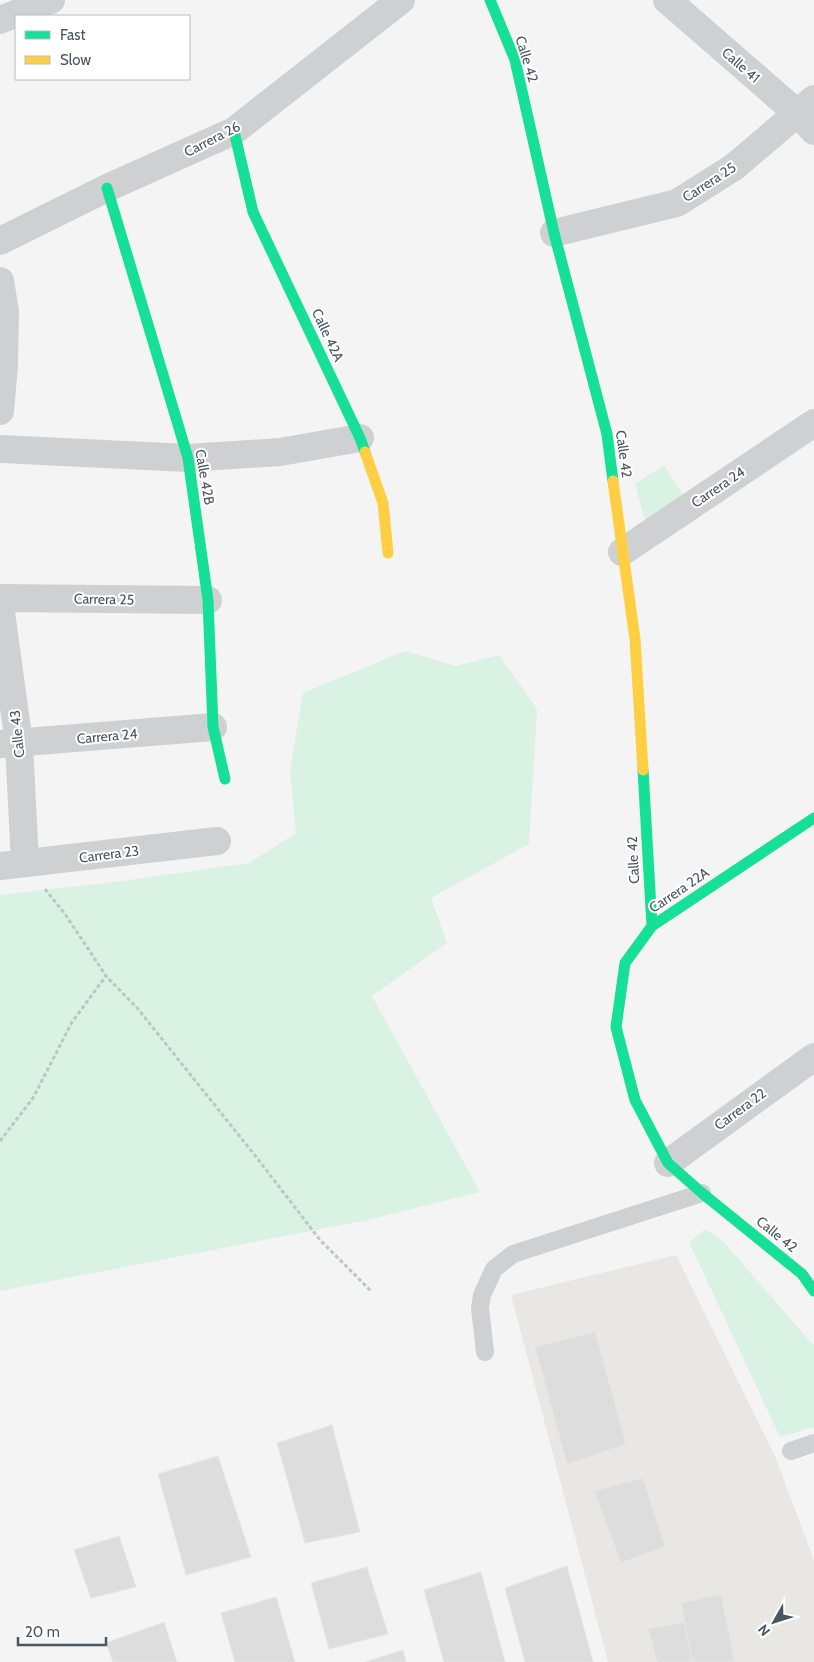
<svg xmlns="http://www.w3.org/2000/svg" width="814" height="1662" font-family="Cabin,sans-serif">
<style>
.commercial{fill:#e8e7e3}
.green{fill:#d9f2e3}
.building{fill:#ddddde;stroke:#e5e6e7}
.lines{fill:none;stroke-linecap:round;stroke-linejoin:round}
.path{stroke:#bcc7c4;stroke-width:3;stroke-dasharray:4 2.5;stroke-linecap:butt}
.lane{stroke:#ced0d2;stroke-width:18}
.street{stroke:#ced0d2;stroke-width:28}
.fast{stroke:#16e098;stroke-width:11}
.slow{stroke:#ffcf43;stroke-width:11}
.labels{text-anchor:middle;stroke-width:4;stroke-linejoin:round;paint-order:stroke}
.street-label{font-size:14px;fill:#4a5661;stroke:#fff}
</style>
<rect width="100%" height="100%" fill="#f4f4f4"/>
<path class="commercial" d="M676,1255L775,1456L814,1560V1662H608L511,1295Z"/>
<path class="green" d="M664,465L686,499L647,528L635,484Z
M405,651L456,666L499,655L537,709L529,844L431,898L447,943L372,996L480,1192L368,1220L0,1291V895L115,882L249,863L296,833L290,770L303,693Z
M705,1229L723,1241L814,1346V1427L780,1437L689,1242Z"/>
<path class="building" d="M595,1332L626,1444L567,1464L535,1347Z
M332,1425L360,1532L305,1543L277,1443Z
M218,1456L251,1557L186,1575L158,1474Z
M643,1478L665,1546L621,1563L594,1491Z
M119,1536L136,1587L91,1598L74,1550Z
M567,1566L593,1662H525L505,1588Z
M367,1567L388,1634L329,1649L311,1583Z
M481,1572L505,1662H444L424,1590Z
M721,1594L735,1662H692L681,1603Z
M276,1597L295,1662H235L221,1613Z
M164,1622L177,1662H113L106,1643Z
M685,1622L692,1662H657L648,1629Z
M403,1650L406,1662H365Z"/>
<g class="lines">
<path class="path" d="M45,889L65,914L106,976L138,1009L257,1158L320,1240L371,1291
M0,1141L33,1098L72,1022L106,976"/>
<path class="lane" d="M485,1352L480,1308L482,1295L494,1269L513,1254L702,1193
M791,1451L814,1443"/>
<path class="street" d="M667,0L797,113L814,131
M0,20L51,0
M554,233L677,203L734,167L814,99
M0,241L107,188L234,131L401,0
M0,281L5,311L4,366L0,411
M0,449L188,458L280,452L360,438
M622,552L814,423
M0,598L208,600
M0,605L19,744L25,863
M0,744L213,727
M0,866L217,841
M668,1163L814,1057"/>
<path class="fast" d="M490,0L515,60L554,233L607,434L613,481
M234,131L253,212L360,438L365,452
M107,188L188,458L208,600L213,727L225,779
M643,770L652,926
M814,818L652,926L625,963L616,1027L635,1100L668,1163L702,1193L802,1274L814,1291"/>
<path class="slow" d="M365,452L383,503L388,553
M613,481L635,639L643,770"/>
</g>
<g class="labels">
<g class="street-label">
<text transform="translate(527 59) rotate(73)" y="5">Calle 42</text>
<text transform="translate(741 65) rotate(41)" y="5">Calle 41</text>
<text transform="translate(212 139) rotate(-27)" y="5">Carrera 26</text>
<text transform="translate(709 182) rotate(-33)" y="5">Carrera 25</text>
<text transform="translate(328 335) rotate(65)" y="5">Calle 42A</text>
<text transform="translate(624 454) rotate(82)" y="5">Calle 42</text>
<text transform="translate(205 477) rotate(80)" y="5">Calle 42B</text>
<text transform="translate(718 487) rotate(-34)" y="5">Carrera 24</text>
<text transform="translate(104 599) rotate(1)" y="5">Carrera 25</text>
<text transform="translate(17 734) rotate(-96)" y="5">Calle 43</text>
<text transform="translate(107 736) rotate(-5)" y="5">Carrera 24</text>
<text transform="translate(109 854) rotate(-7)" y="5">Carrera 23</text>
<text transform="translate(633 860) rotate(-93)" y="5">Calle 42</text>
<text transform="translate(679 890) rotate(-34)" y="5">Carrera 22A</text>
<text transform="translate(740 1109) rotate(-36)" y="5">Carrera 22</text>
<text transform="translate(777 1234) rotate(39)" y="5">Calle 42</text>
</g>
</g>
<rect x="15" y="15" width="175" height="65" fill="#ffffff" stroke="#b7bbc0"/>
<rect x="25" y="31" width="25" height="8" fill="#16e098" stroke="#b7bbc0"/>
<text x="60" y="40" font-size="15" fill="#4a5661">Fast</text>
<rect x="25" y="56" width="25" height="8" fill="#ffcf43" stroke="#b7bbc0"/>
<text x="60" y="65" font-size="15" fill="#4a5661">Slow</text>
<g transform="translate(774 1622) rotate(231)" stroke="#ffffff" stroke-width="4" paint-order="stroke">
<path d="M0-4L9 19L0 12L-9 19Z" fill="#4a5661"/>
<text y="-8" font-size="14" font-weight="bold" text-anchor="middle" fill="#4a5661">N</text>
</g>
<path d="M18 1637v8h88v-8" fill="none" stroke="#4a5661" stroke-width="2.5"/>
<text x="25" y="1637" font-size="15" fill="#4a5661" stroke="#ffffff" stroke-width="4" paint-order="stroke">20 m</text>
</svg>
